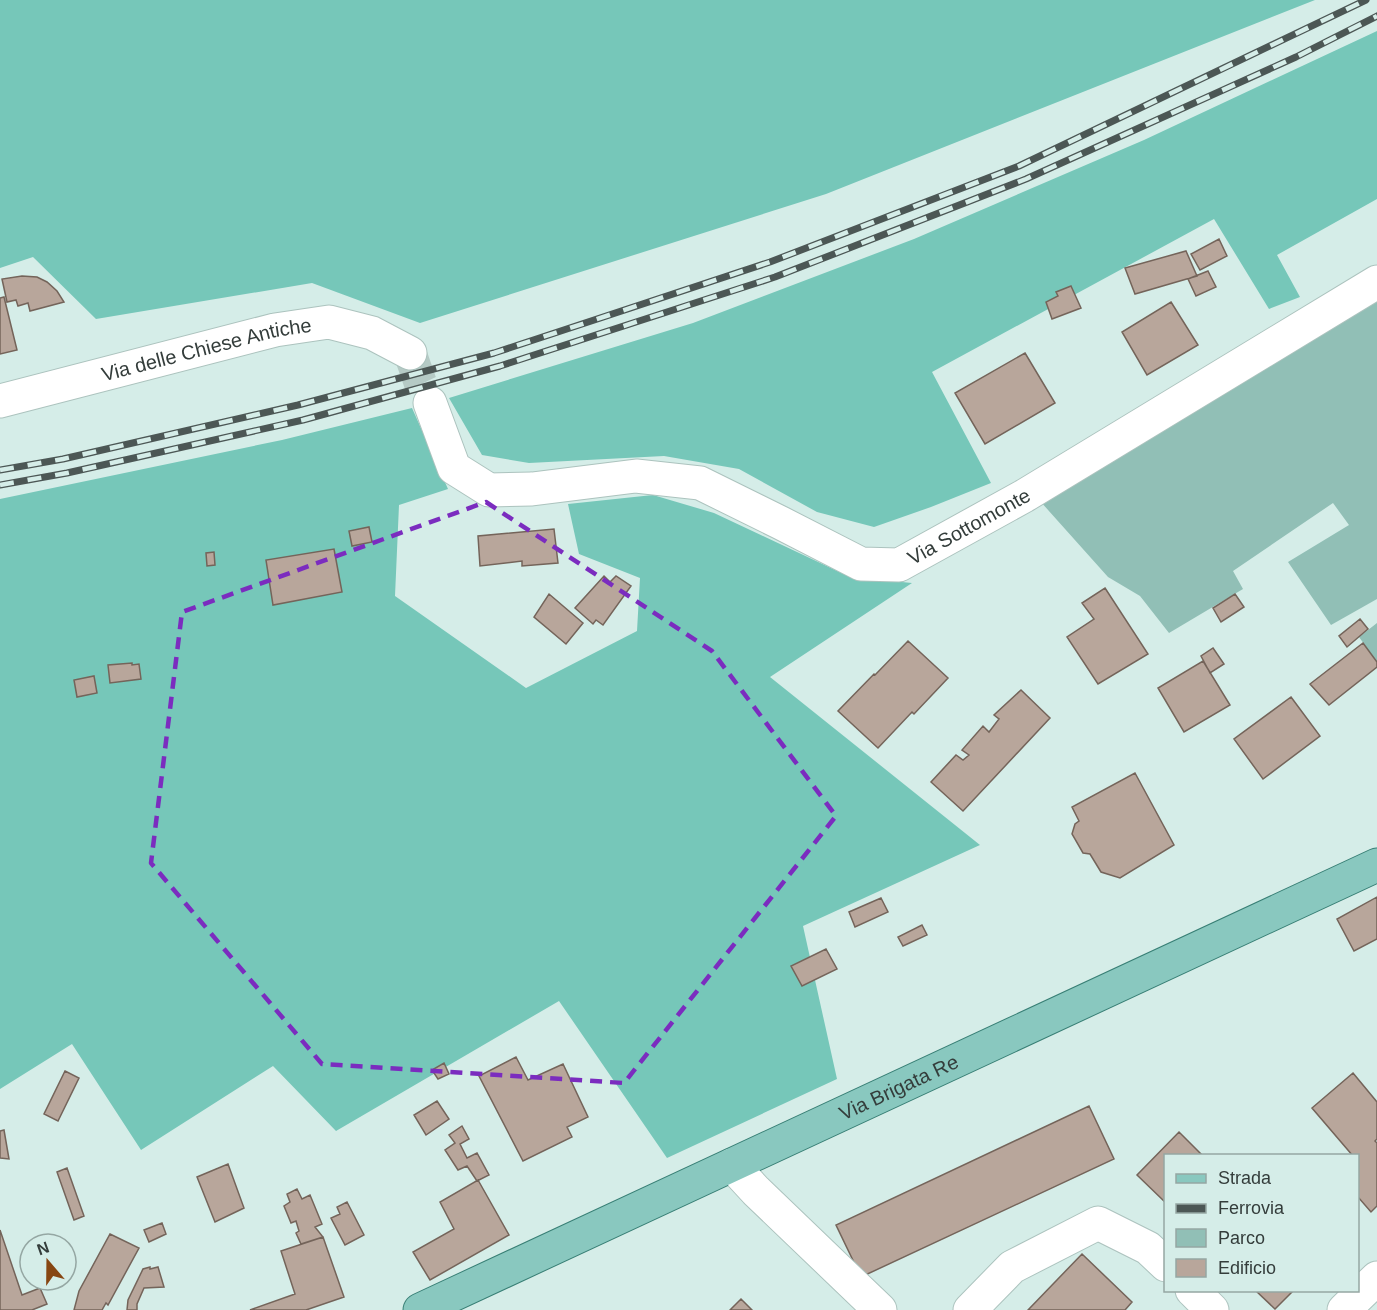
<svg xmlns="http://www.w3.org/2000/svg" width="1377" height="1310" font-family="Helvetica,sans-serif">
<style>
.green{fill:#91bfb6}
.forest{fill:#76c7b9}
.building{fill:#b8a69b;stroke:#74645a;stroke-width:1.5}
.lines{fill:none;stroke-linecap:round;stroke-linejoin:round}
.minor-tunnel{stroke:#b5cac5;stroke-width:33;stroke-dasharray:33 16;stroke-linecap:butt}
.minor-casing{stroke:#acc3be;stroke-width:35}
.major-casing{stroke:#387f75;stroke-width:35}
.minor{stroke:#fff;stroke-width:33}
.major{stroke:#89c8bf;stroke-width:33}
.rail-casing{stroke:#4c5755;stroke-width:7}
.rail{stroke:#d5ede8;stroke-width:4.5;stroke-dasharray:14;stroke-linecap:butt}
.marked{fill:none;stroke:#7b2cbf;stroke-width:4.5;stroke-dasharray:12 8;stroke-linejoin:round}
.labels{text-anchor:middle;stroke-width:4.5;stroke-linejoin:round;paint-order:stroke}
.street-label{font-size:20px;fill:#343d3b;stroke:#d5ede8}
</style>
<rect width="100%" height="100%" fill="#d5ede8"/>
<path class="green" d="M1377,301V599L1331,625L1288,562L1349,525L1333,503L1233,571L1243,589L1169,633L1140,596L1108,577L1040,501Z
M1377,623V662L1359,637Z"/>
<path class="forest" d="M0,0H1315L826,194L420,323L312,283L96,319L33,257L0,268Z
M1377,31V199L1277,255L1300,297L1269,309L1214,219L932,372L991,483L931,507L874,527L817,512L739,469L664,456L529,463L482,455L449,398L693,323L914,239L1144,140Z
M412,408L448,489L399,505L395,596L526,688L637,631L640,578L579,554L568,504L653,495L714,513L850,577L912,583L770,677L980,845L803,926L837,1079L667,1158L559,1001L336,1131L273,1066L141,1150L72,1044L0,1089V499L282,440Z"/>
<path class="building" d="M1219,239L1227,256L1200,270L1191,254Z
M1186,251L1197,276L1135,294L1125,268Z
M1208,271L1216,287L1196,296L1188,279Z
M22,276L37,277L47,282L57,291L64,302L30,311L28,303L18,306L16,300L7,302L2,279Z
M1071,286L1081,308L1052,319L1046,302L1058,296L1056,292Z
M4,297L17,350L0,354V298Z
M1171,302L1198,345L1147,375L1122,332Z
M1025,353L1055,403L985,444L955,393Z
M369,527L372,542L352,546L349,531Z
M554,529L558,563L522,566V561L480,566L478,536Z
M334,549L342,592L273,605L266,560Z
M214,552L215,565L207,566L206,553Z
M604,576L610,582L616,576L631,586L603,625L596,620L593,624L575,608Z
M1105,588L1148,654L1098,684L1067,637L1094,619L1082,603Z
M549,594L583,623L566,644L534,617Z
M1235,594L1244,607L1221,622L1213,608Z
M1360,619L1368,629L1347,647L1339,636Z
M908,641L948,678L914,714L912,712L878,748L838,711L874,674L875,675Z
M1363,643L1377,662V667L1329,705L1310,684Z
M1213,648L1224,664L1210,673L1201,656Z
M1203,661L1230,705L1184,732L1158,688Z
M132,663V665L139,664L141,679L110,683L108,665Z
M94,676L97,693L77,697L74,680Z
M1021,690L1050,718L963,811L931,782L956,755L963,760L969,755L962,750L983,726L989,732L999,719L994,715Z
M1291,697L1320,736L1263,779L1234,739Z
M1135,773L1174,845L1120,878L1101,872L1090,854L1083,853L1072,834L1075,824L1079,821L1072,807Z
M1377,897V939L1354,951L1337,919Z
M881,898L888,912L855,927L849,912Z
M922,925L927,935L903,946L898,937Z
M826,949L837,969L802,986L791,966Z
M516,1057L528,1080L563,1064L588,1117L567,1127L572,1137L523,1161L479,1076Z
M444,1063L449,1074L438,1079L432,1070Z
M65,1071L79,1078L58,1121L44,1114Z
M1353,1073L1377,1102V1139L1375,1141L1377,1143V1206L1371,1212L1358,1197V1156H1353L1312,1108Z
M437,1101L449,1119L426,1135L414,1115Z
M1089,1106L1114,1159L861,1277L836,1225Z
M462,1126L469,1139L460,1144L467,1158L477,1153L489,1175L477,1181L467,1166L458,1170L445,1150L455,1143L449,1135Z
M4,1130L9,1159L0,1158V1131Z
M1179,1132L1203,1156H1166V1203L1137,1175Z
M228,1164L244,1208L215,1222L197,1177Z
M67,1168L84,1216L74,1220L57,1172Z
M478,1180L509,1235L430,1280L413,1252L454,1229L440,1202Z
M297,1189L302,1199L310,1195L322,1224L315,1227L323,1237L301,1244L296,1233L299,1231L296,1221L291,1223L284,1206L290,1202L287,1194Z
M347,1202L364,1235L345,1245L331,1218L340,1214L337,1207Z
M162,1223L166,1234L149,1242L144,1230Z
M0,1230L22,1295L40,1288L47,1304L32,1310H0Z
M110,1234L139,1248L108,1305L106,1303L102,1310H74L79,1291Z
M323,1237L344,1297L306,1310H250L295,1294L281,1251Z
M1082,1254L1132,1302L1125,1310H1028Z
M150,1267V1269L158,1267L164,1287L144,1288L137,1304V1310H127L128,1300L143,1269Z
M1255,1290H1294L1275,1309Z
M741,1299L752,1310H730Z"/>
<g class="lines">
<path class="minor-tunnel" d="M410,353L420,382L430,403"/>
<defs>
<g id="minor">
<path id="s1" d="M0,401L275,330L329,322L372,333L410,353"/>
<path id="s2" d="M430,403L454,468L489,490L532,489L636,476L700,483L781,523L861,564L899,565L1024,496L1377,282"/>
<path d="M732,1165L756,1191L880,1310"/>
<path d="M1192,1290L1212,1310"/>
<path d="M970,1310L1012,1267L1098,1223L1148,1248L1166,1265"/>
<path d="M1344,1310L1377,1278"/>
</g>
<g id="major">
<path id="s3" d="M420,1310L1377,865"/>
</g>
</defs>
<use href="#minor" class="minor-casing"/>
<use href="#major" class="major-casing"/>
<use href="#minor" class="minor"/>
<use href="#major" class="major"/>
<defs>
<path id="rail" d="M0,470L63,459L298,405L494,353L770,262L1019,166L1366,0
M0,485L67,473L303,420L500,366L775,277L1026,179L1296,57L1377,16"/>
</defs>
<use href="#rail" class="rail-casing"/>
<use href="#rail" class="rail"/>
</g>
<path class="marked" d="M486,502L712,651L836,816L624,1083L322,1064L151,863L182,612Z"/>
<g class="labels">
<g class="street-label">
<text dy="7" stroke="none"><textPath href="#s1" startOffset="213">Via delle Chiese Antiche</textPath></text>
<text dy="7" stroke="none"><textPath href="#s2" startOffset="621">Via Sottomonte</textPath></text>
<text dy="7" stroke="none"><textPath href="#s3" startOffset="528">Via Brigata Re</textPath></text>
</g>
</g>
<rect x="1164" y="1154" width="195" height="138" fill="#d5ede8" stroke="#95a7a3" stroke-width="1.5"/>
<rect x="1176" y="1174" width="30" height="9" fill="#89c8bf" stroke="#95a7a3" stroke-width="1.5"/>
<text x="1218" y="1184" font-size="18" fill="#343d3b">Strada</text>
<rect x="1176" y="1204" width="30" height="9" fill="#4c5755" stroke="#95a7a3" stroke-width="1.5"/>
<text x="1218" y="1214" font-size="18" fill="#343d3b">Ferrovia</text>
<rect x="1176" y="1229" width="30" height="18" fill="#91bfb6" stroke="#95a7a3" stroke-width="1.5"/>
<text x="1218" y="1244" font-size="18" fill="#343d3b">Parco</text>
<rect x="1176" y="1259" width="30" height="18" fill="#b8a69b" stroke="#95a7a3" stroke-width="1.5"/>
<text x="1218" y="1274" font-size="18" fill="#343d3b">Edificio</text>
<g transform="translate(48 1262) rotate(340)"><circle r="28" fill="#d5ede8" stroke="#95a7a3" stroke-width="1.5"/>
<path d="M0-4.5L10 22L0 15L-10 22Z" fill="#874612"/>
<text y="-9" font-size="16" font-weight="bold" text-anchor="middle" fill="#343d3b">N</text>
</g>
</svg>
